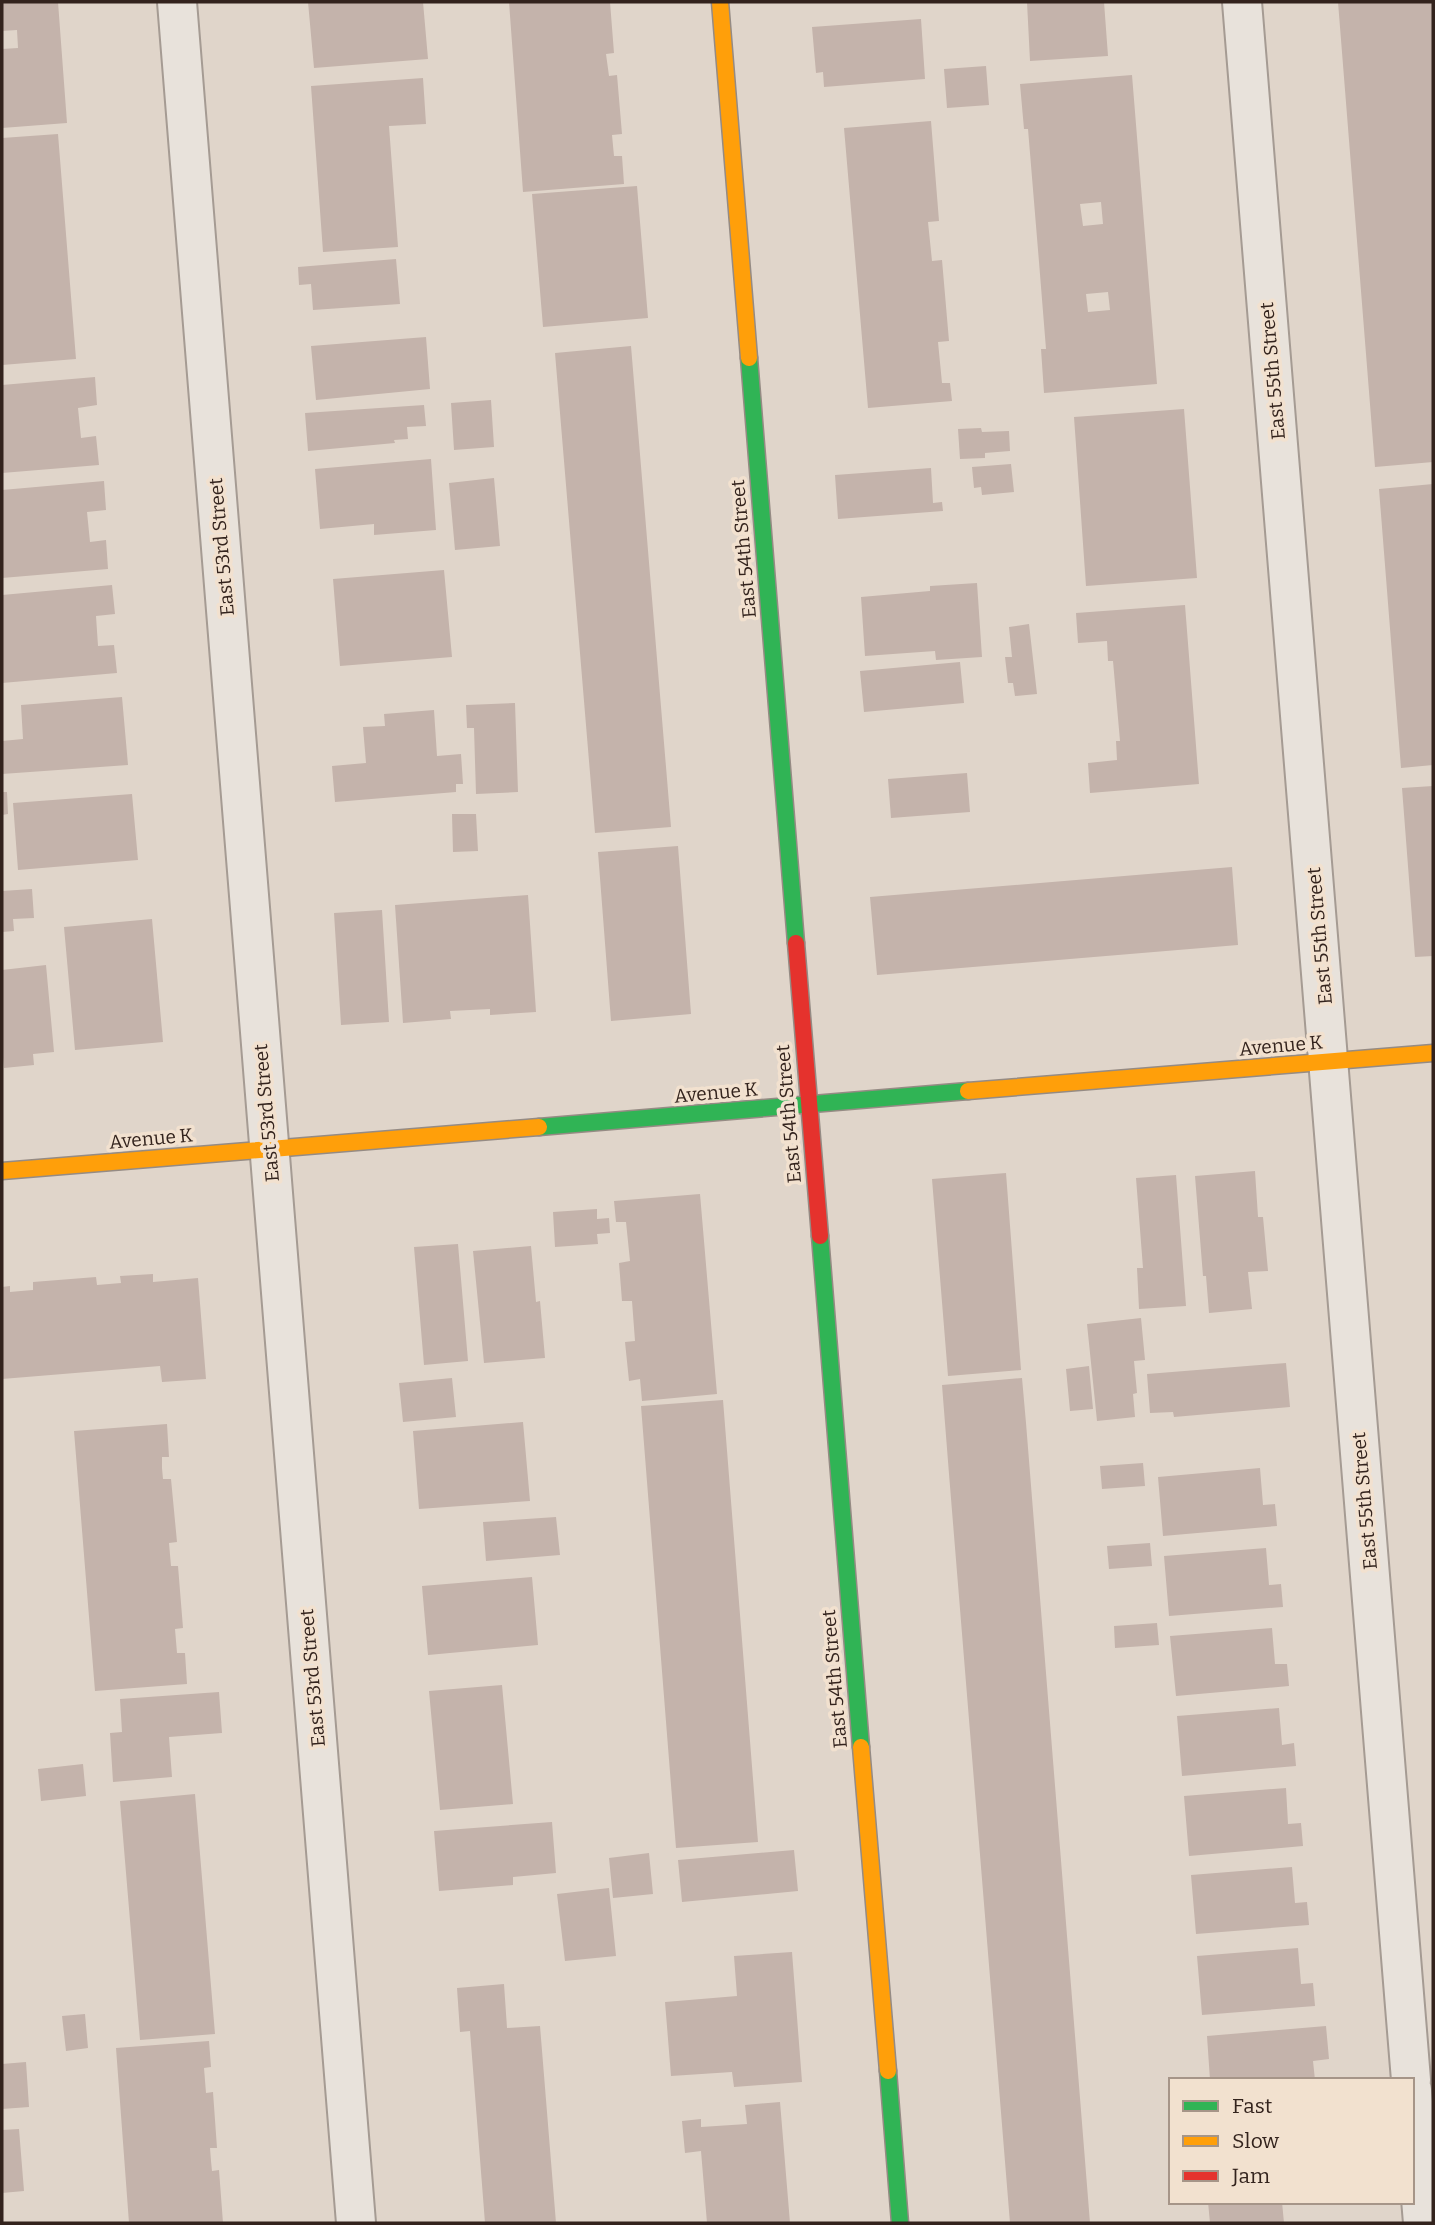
<svg xmlns="http://www.w3.org/2000/svg" width="1435" height="2225" font-family="Bitter,serif">
<style>
.building{fill:#c4b3ab;fill-rule:evenodd}
.lines{fill:none;stroke-linecap:round;stroke-linejoin:round}
.street-casing{stroke:#a59b93;stroke-width:42}
.fast-casing{stroke:#958b84;stroke-width:19}
.slow-casing{stroke:#958b84;stroke-width:19}
.jam-casing{stroke:#958b84;stroke-width:19}
.street{stroke:#e8e2db;stroke-width:38}
.fast{stroke:#30b455;stroke-width:16}
.slow{stroke:#ff9f0a;stroke-width:16}
.jam{stroke:#e5322d;stroke-width:16}
.labels{text-anchor:middle;stroke-width:7;stroke-linejoin:round;paint-order:stroke}
.street-label{font-size:19px;fill:#33231d;stroke:#f2e1cf}
</style>
<rect width="100%" height="100%" fill="#e0d5ca"/>
<path class="building" d="M2,2H58L67,123L2,128V49L18,48L17,30L2,31Z
M308,2H423L428,59L314,68Z
M509,2H610L614,53L606,54L609,76L617,75L622,134L612,135L614,156H622L624,184L523,192Z
M1027,2H1104L1108,56L1030,61Z
M1338,2H1433V462L1375,467Z
M921,19L925,79L824,87L823,72L816,73L812,27Z
M986,66L989,105L947,108L944,69Z
M1132,75L1157,384L1044,393L1041,349H1046L1039,262L1028,129H1024L1020,84ZM1101,202L1103,224L1083,226L1080,204ZM1108,292L1110,310L1088,312L1086,294Z
M423,78L426,124L389,126L398,247L323,252L311,86Z
M931,121L939,221L928,222L932,261L942,260L949,341L938,342L942,383H950L952,401L868,408L844,128Z
M58,134L76,359L2,365V138Z
M637,186L648,318L543,327L532,194Z
M396,259L400,304L313,310L311,284L299,285L298,267Z
M426,337L430,389L316,400L311,346Z
M631,346L671,827L595,833L555,353Z
M95,377L97,405L78,408L81,438L96,436L99,465L2,473V385Z
M491,400L494,447L454,450L451,403Z
M424,405L426,426L407,427L408,439L394,440L395,443L308,451L305,413Z
M1184,409L1197,578L1086,586L1074,417Z
M981,428L982,432L1009,431L1010,451L985,453V458L960,459L958,429Z
M431,459L436,530L374,535V524L320,529L315,469Z
M1011,464L1014,492L982,495L981,487L974,488L972,467Z
M931,468L933,503L942,502L943,511L838,519L835,475Z
M494,478L500,546L455,550L449,483Z
M104,481L106,510L87,512L90,542L106,540L108,569L2,578V490Z
M1433,484V765L1401,768L1379,489Z
M444,570L452,657L340,666L333,579Z
M977,583L982,657L936,660L935,651L865,656L861,597L930,591V586Z
M112,585L115,614L96,616L98,646L114,645L117,673L2,683V595Z
M1185,605L1199,784L1090,793L1088,763L1117,760L1116,741H1120L1113,661H1108L1107,641L1078,643L1076,613Z
M1029,624L1037,694L1015,696L1013,683H1008L1005,657H1012L1009,627Z
M960,662L964,703L864,712L860,671Z
M122,697L128,765L2,774V741L23,739L21,705Z
M515,703L518,792L476,794L474,728H467L466,705Z
M434,710L437,756L461,754L463,784H456V792L335,802L332,766L366,763L363,727L385,726L384,714Z
M967,773L970,812L891,818L888,779Z
M1433,786V956L1415,957L1402,788Z
M2,792H7L8,814L2,815Z
M132,794L138,860L18,870L13,803Z
M452,814H476L478,851L453,852Z
M678,846L691,1014L611,1021L598,852Z
M1232,867L1238,945L877,975L870,897Z
M32,889L34,918L13,919L14,931L2,932V891Z
M528,895L536,1012L490,1015V1009L450,1011L451,1019L403,1023L395,905Z
M382,910L389,1022L341,1025L334,913Z
M152,919L163,1042L75,1050L64,927Z
M46,965L54,1052L33,1054L34,1065L4,1068L2,1047V970Z
M1255,1171L1258,1217H1263L1268,1271L1248,1272L1252,1309L1209,1313L1206,1276H1203L1195,1176Z
M1006,1173L1021,1370L948,1376L932,1179Z
M1176,1175L1186,1306L1139,1309L1137,1268H1143L1136,1178Z
M700,1194L717,1394L642,1401L640,1379L629,1381L625,1342L635,1341L632,1301H622L619,1263L630,1261L626,1222H616L614,1201Z
M597,1209V1219L609,1218L610,1233L597,1234L598,1244L555,1247L553,1212Z
M458,1244L468,1361L424,1365L414,1247Z
M531,1246L536,1302L540,1301L545,1358L484,1363L473,1251Z
M153,1274V1282L198,1278L206,1379L162,1382L160,1366L2,1379V1287L10,1286V1292L21,1291L33,1290V1282L96,1277L97,1285L121,1283L120,1276Z
M1141,1318L1145,1360L1134,1361L1137,1393L1133,1394L1135,1417L1097,1421L1087,1324Z
M1286,1363L1290,1407L1174,1417L1173,1412L1150,1413L1147,1374Z
M1089,1366L1093,1409L1070,1411L1066,1369Z
M452,1378L456,1417L403,1422L399,1383Z
M1022,1378L1026,1423L1090,2223H1010L949,1474L942,1385Z
M723,1400L758,1842L676,1848L641,1406Z
M523,1422L530,1501L419,1509L413,1431Z
M167,1424L169,1457H162V1468L163,1479H171L177,1542L169,1543L171,1566H178L183,1628L175,1629L177,1653H185L187,1684L95,1691L74,1431Z
M1143,1463L1145,1486L1102,1489L1100,1466Z
M1260,1468L1263,1505L1275,1504L1277,1526L1163,1536L1158,1477Z
M556,1517L560,1555L486,1561L483,1522Z
M1150,1543L1152,1566L1109,1569L1107,1546Z
M1266,1548L1269,1585L1281,1584L1283,1607L1169,1616L1164,1556Z
M532,1577L538,1645L428,1655L422,1586Z
M1157,1623L1159,1645L1115,1648L1114,1626Z
M1272,1628L1275,1664H1287L1289,1686L1176,1696L1170,1636Z
M502,1685L513,1804L440,1810L429,1691Z
M219,1692L222,1733L169,1737L172,1777L113,1782L110,1733L122,1732L120,1699Z
M1279,1708L1282,1745L1294,1743L1296,1766L1182,1776L1177,1716Z
M83,1764L86,1796L41,1801L38,1769Z
M1286,1788L1288,1824L1301,1823L1303,1846L1189,1856L1184,1796Z
M195,1794L215,2034L140,2040L120,1801Z
M552,1822L556,1873L513,1877V1885L439,1891L434,1831Z
M794,1850L798,1891L682,1902L678,1860Z
M649,1853L653,1894L613,1898L609,1858Z
M1292,1867L1295,1903L1307,1902L1309,1925L1196,1934L1191,1875Z
M609,1888L616,1956L565,1961L557,1894Z
M1298,1948L1301,1984L1313,1983L1315,2006L1202,2015L1197,1956Z
M792,1952L802,2082L734,2087L732,2072L671,2076L665,2002L737,1996L734,1956Z
M504,1984L507,2028L540,2026L556,2223H485L470,2031L460,2032L457,1988Z
M85,2014L88,2048L66,2051L62,2016Z
M1326,2026L1329,2059L1313,2061L1315,2080H1210L1207,2036Z
M209,2041L211,2067L204,2068L206,2093L213,2092L217,2148H210L211,2161L212,2171L219,2170L223,2223H129L116,2048Z
M26,2062L29,2107L2,2109V2064Z
M780,2102L790,2223H707L701,2151L685,2153L682,2121L701,2119V2127L747,2124L745,2105Z
M19,2129L24,2191L2,2193V2130Z
M1208,2202H1282L1284,2223H1210Z"/>
<g class="lines">
<defs>
<path id="street" d="M177,2L356,2223
M1242,2L1411,2080
M1412,2090L1423,2223"/>
<path id="fast" d="M749,358L796,943
M539,1127L968,1091
M820,1236L861,1747
M888,2071L900,2223"/>
<path id="slow" d="M720,2L749,358
M968,1091L1433,1053
M2,1171L539,1127
M861,1747L888,2071"/>
<path id="jam" d="M796,943L820,1236"/>
</defs>
<use href="#street" class="street-casing"/>
<use href="#fast" class="fast-casing"/>
<use href="#slow" class="slow-casing"/>
<use href="#jam" class="jam-casing"/>
<use href="#street" class="street"/>
<use href="#fast" class="fast"/>
<use href="#slow" class="slow"/>
<use href="#jam" class="jam"/>
</g>
<g class="labels">
<g class="street-label">
<text transform="translate(1272 371) rotate(-95)" y="7">East 55th Street</text>
<text transform="translate(221 547) rotate(-95)" y="7">East 53rd Street</text>
<text transform="translate(743 549) rotate(-95)" y="7">East 54th Street</text>
<text transform="translate(1319 936) rotate(-95)" y="7">East 55th Street</text>
<text transform="translate(1281 1045) rotate(-5)" y="7">Avenue K</text>
<text transform="translate(716 1092) rotate(-5)" y="7">Avenue K</text>
<text transform="translate(266 1113) rotate(-95)" y="7">East 53rd Street</text>
<text transform="translate(788 1114) rotate(-95)" y="7">East 54th Street</text>
<text transform="translate(151 1138) rotate(-5)" y="7">Avenue K</text>
<text transform="translate(1364 1501) rotate(-95)" y="7">East 55th Street</text>
<text transform="translate(312 1678) rotate(-95)" y="7">East 53rd Street</text>
<text transform="translate(834 1679) rotate(-95)" y="7">East 54th Street</text>
</g>
</g>
<rect width="1435" height="2225" fill="none" stroke="#33231d" stroke-width="7"/>
<rect x="1169" y="2078" width="245" height="126" fill="#f2e1cf" stroke="#a69588" stroke-width="2"/>
<rect x="1183" y="2101" width="35" height="10" fill="#30b455" stroke="#a69588" stroke-width="2"/>
<text x="1232" y="2113" font-size="21" fill="#33231d">Fast</text>
<rect x="1183" y="2136" width="35" height="10" fill="#ff9f0a" stroke="#a69588" stroke-width="2"/>
<text x="1232" y="2148" font-size="21" fill="#33231d">Slow</text>
<rect x="1183" y="2171" width="35" height="10" fill="#e5322d" stroke="#a69588" stroke-width="2"/>
<text x="1232" y="2183" font-size="21" fill="#33231d">Jam</text>
</svg>
